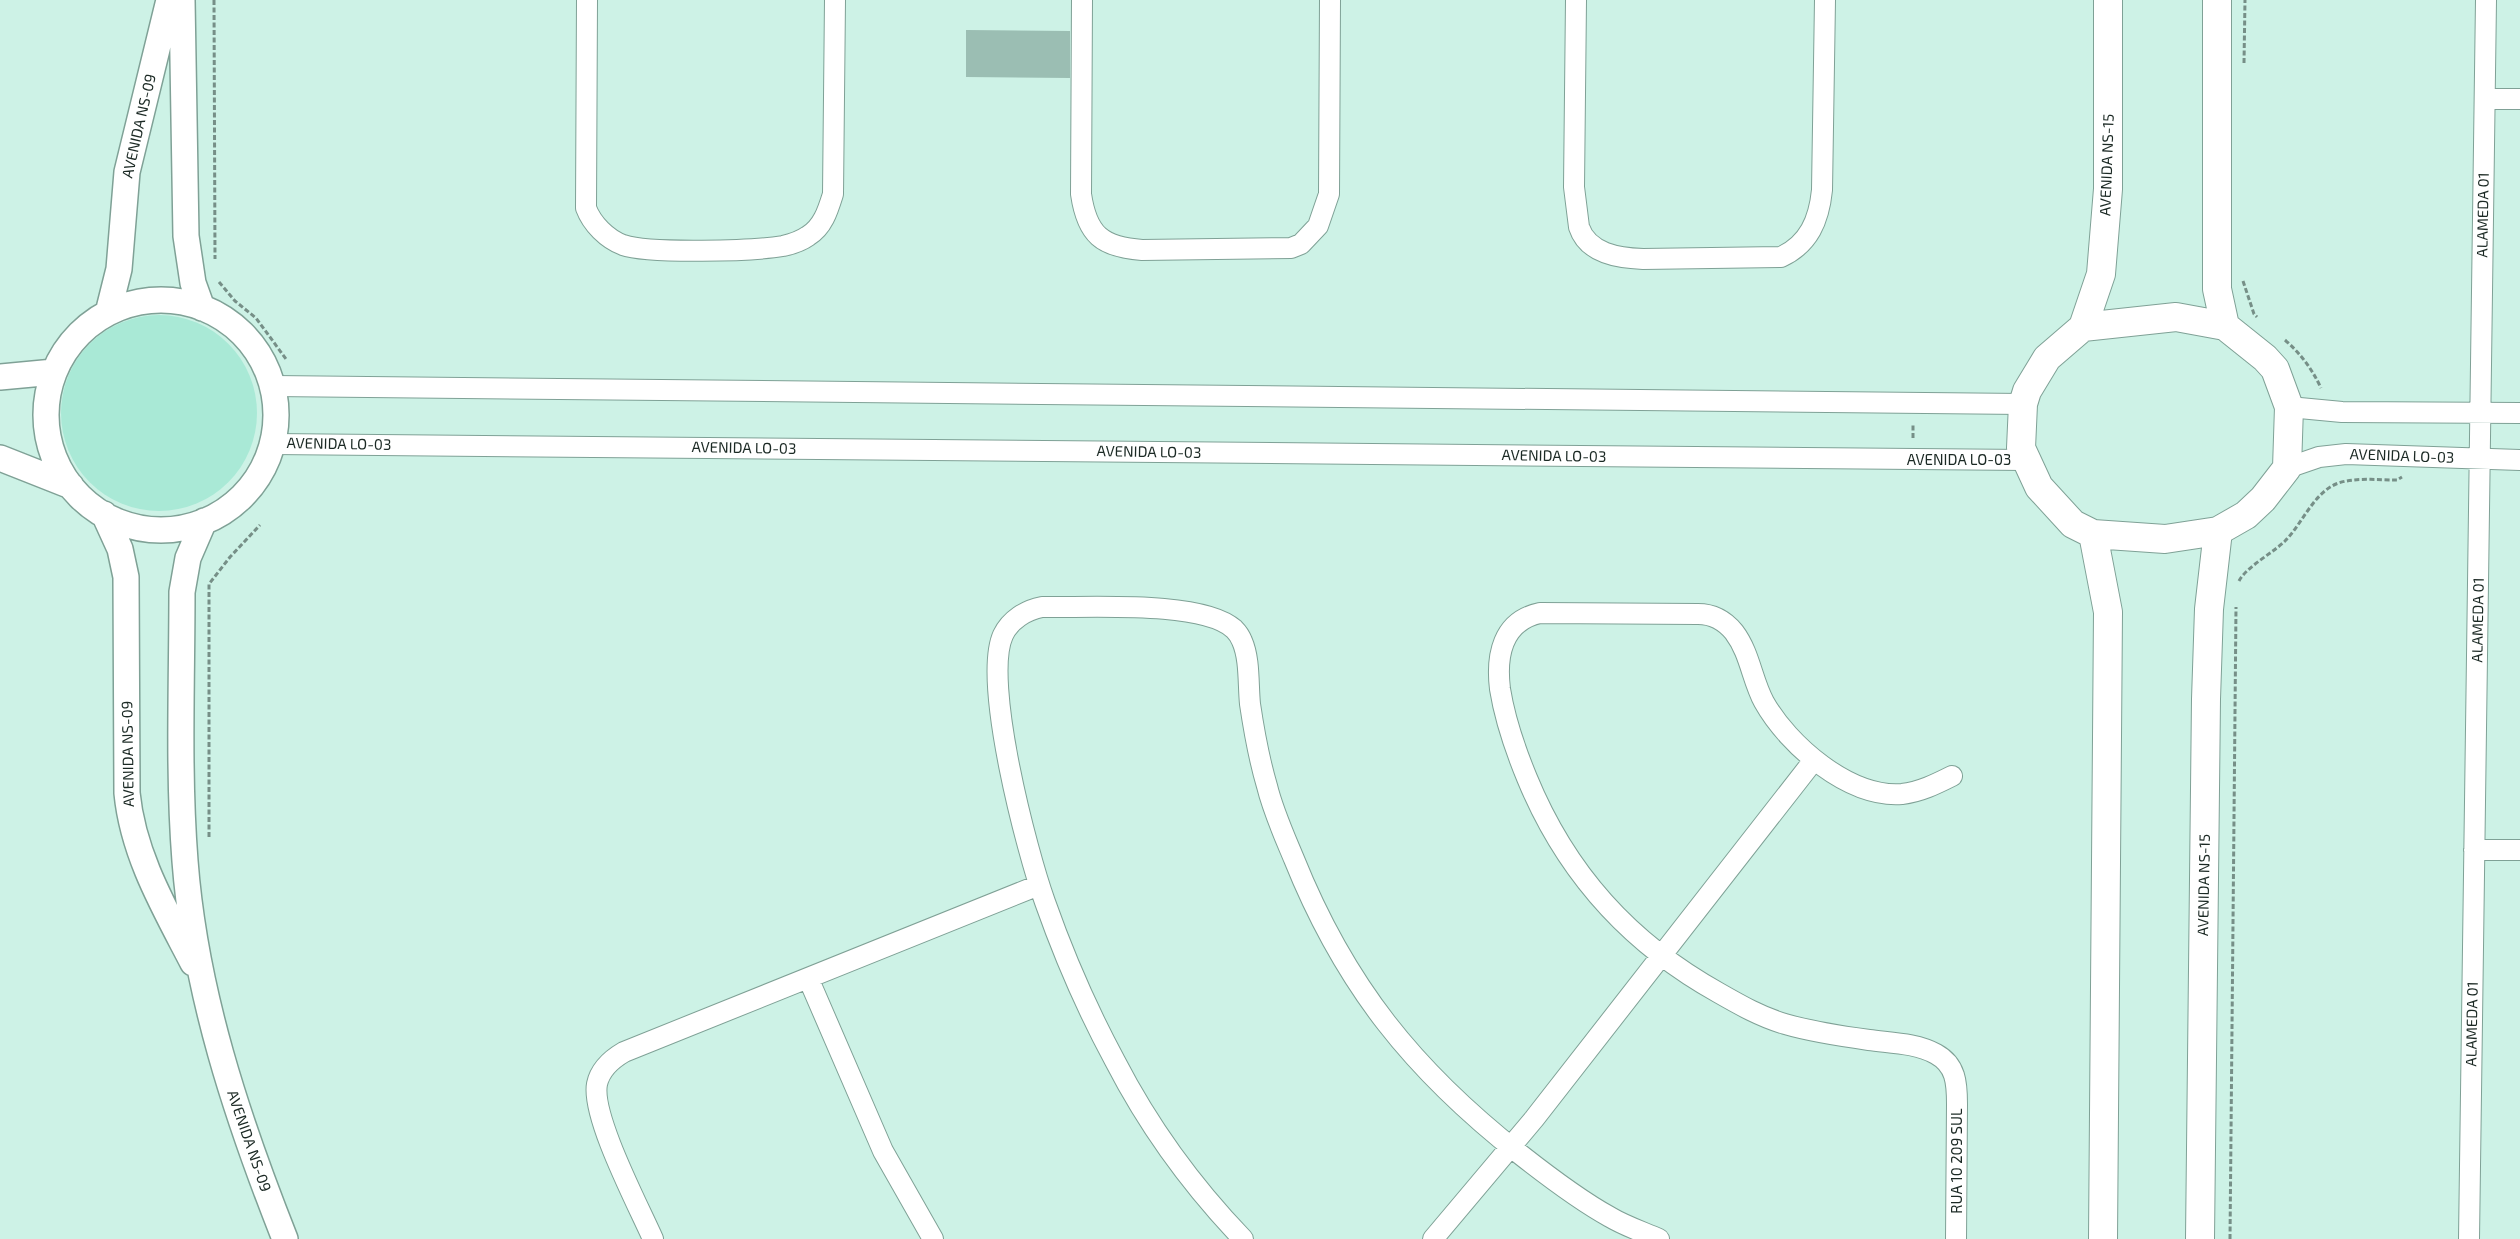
<svg xmlns="http://www.w3.org/2000/svg" width="2520" height="1239" font-family="'Exo 2',sans-serif">
<style>
.green{fill:#a9e9d6}
.building{fill:#9bbeb3}
.lines{fill:none;stroke-linecap:round;stroke-linejoin:round}
.minor-casing{stroke:#7fa196;stroke-width:22}
.tertiary-casing{stroke:#7fa196;stroke-width:28}
.secondary-casing{stroke:#7fa196;stroke-width:30}
.path{stroke:#768f87;stroke-width:3;stroke-dasharray:5 2.5;stroke-linecap:butt}
.minor{stroke:#fff;stroke-width:20}
.tertiary{stroke:#fff;stroke-width:25}
.secondary{stroke:#fff;stroke-width:28}
.labels{text-anchor:middle;stroke-width:4.5;stroke-linejoin:round;paint-order:stroke}
.street-label{font-size:15px;fill:#1b2924;stroke:#fff}
</style>
<rect width="100%" height="100%" fill="#cdf2e6"/>
<path class="green" d="M61 413a98 98 0 1 1 196 0a98 98 0 1 1-196 0Z"/>
<path class="building" d="M966,30L1070,31V78L966,77Z"/>
<g class="lines">
<defs>
<path id="minor" d="M587,0L586,208C592,224 607,239 623,245C649,254 754,251 783,246C792,244 801,241 808,236C823,227 828,210 833,194L835,0
M1082,0L1081,194C1087,235 1102,247 1142,250L1291,248L1301,244L1318,226L1329,194L1330,0
M1576,0L1574,187L1579,227C1588,254 1619,258 1643,259L1781,257C1809,244 1819,220 1822,190L1825,0
M2485,99H2520
M273,386L2023,404
M2289,407L2342,412L2520,413
M273,444L2025,460
M2287,468L2319,457L2346,454L2520,460
M1952,776C1936,784 1920,792 1902,794C1849,798 1788,745 1764,702C1752,680 1750,653 1734,632C1725,621 1713,614 1698,614L1540,613C1502,621 1496,656 1500,689C1505,720 1515,749 1527,778C1566,873 1629,943 1719,993C1740,1005 1761,1017 1785,1024C1812,1032 1840,1036 1869,1040C1891,1043 1916,1043 1936,1054C1956,1065 1957,1083 1957,1104L1956,1239
M2474,850H2520
M809,980L883,1151L933,1239
M653,1239C638,1205 591,1116 597,1084C600,1070 612,1059 624,1052L1039,885
M1243,1239C1193,1187 1148,1125 1115,1061C1088,1011 1064,956 1045,902C1027,852 982,681 1003,635C1010,620 1026,610 1042,607C1087,608 1202,600 1234,629C1237,632 1240,636 1242,641C1250,659 1248,684 1250,704C1254,731 1259,759 1267,786C1273,811 1284,835 1294,859C1345,986 1414,1071 1521,1155C1549,1177 1579,1200 1610,1217C1625,1226 1643,1232 1659,1239
M1433,1239L1534,1119L1814,760
M2469,1239L2486,0"/>
<path id="tertiary" d="M182,0L186,236L193,283L202,308
M46 415a115 115 0 1 1 230 0a115 115 0 1 1-230 0Z
M108,313L119,269L127,172L169,0
M0,377L54,372
M0,458L71,486
M104,514L120,549L126,577L127,793C133,855 165,909 193,963
M204,521L188,558L182,592C182,681 178,772 185,861C195,992 237,1118 285,1239"/>
<path id="secondary" d="M2217,0V289L2225,326
M2083,327L2176,317L2225,326L2265,358L2275,369L2289,407L2287,468L2263,499L2246,515L2218,531L2165,539L2093,534L2073,524L2039,487L2021,448L2023,404L2027,391L2047,358L2083,327L2101,274L2108,189V0
M2093,534L2108,612L2103,1239
M2200,1239L2206,699L2209,609L2218,531"/>
</defs>
<use href="#minor" class="minor-casing"/>
<use href="#tertiary" class="tertiary-casing"/>
<use href="#secondary" class="secondary-casing"/>
<path class="path" d="M214,0L215,259
M2244,63L2245,0
M2243,281L2254,314L2257,317
M219,282L235,301L256,318L286,359
M2285,340C2301,354 2312,369 2321,388
M1913,438V424
M2239,581C2245,568 2274,552 2285,541C2302,524 2313,494 2336,484C2353,477 2378,480 2397,480L2402,477
M209,837V584L230,557L260,525
M2230,1239L2236,607"/>
<use href="#minor" class="minor"/>
<use href="#tertiary" class="tertiary"/>
<use href="#secondary" class="secondary"/>
</g>
<g class="labels">
<g class="street-label">
<text transform="translate(139 126) rotate(-77)" y="5">AVENIDA NS-09</text>
<text transform="translate(2107 165) rotate(-88)" y="5">AVENIDA NS-15</text>
<text transform="translate(2483 215) rotate(-89)" y="5">ALAMEDA 01</text>
<text transform="translate(339 444) rotate(1)" y="5">AVENIDA LO-03</text>
<text transform="translate(744 448) rotate(1)" y="5">AVENIDA LO-03</text>
<text transform="translate(1149 452) rotate(1)" y="5">AVENIDA LO-03</text>
<text transform="translate(1554 456) rotate(1)" y="5">AVENIDA LO-03</text>
<text transform="translate(2402 456) rotate(2)" y="5">AVENIDA LO-03</text>
<text x="1959" y="465">AVENIDA LO-03</text>
<text transform="translate(2478 620) rotate(-89)" y="5">ALAMEDA 01</text>
<text transform="translate(128 754) rotate(-91)" y="5">AVENIDA NS-09</text>
<text transform="translate(2204 885) rotate(-89)" y="5">AVENIDA NS-15</text>
<text transform="translate(2472 1024) rotate(-89)" y="5">ALAMEDA 01</text>
<text transform="translate(249 1141) rotate(71)" y="5">AVENIDA NS-09</text>
<text transform="translate(1957 1161) rotate(-90)" y="5">RUA 10 209 SUL</text>
</g>
</g>
</svg>
